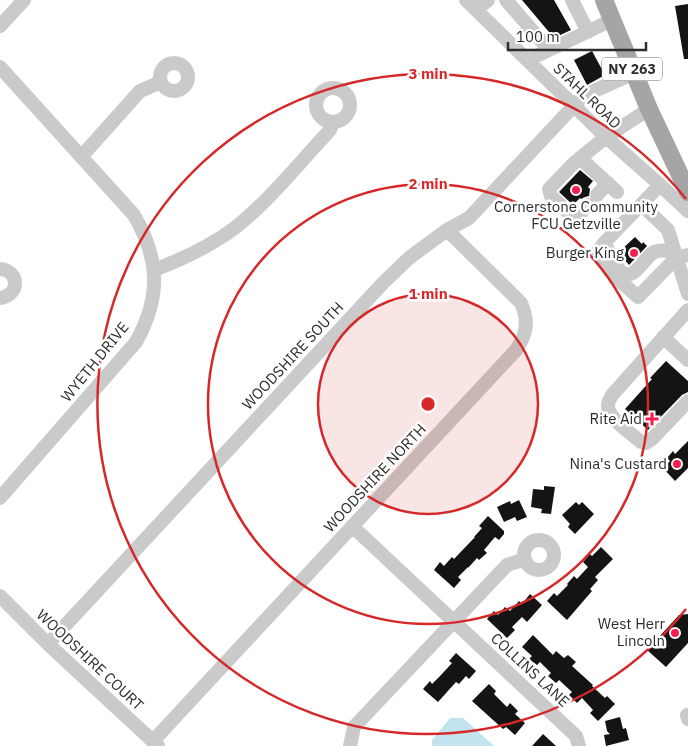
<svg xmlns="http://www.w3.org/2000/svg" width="688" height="746" font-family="'IBM Plex Sans',sans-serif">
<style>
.water{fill:#c3e4ee}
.building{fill:#141414}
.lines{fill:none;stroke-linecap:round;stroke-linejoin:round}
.minor{stroke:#cacaca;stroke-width:14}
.major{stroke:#a5a5a5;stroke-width:18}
.ring{fill:none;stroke:#d62828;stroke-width:2.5}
.poi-dot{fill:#f41e50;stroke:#fff;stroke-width:2}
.labels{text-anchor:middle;stroke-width:5;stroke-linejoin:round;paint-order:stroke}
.shield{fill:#fff;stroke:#6c6c6c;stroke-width:1}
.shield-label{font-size:14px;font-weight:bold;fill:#2d2d2d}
.street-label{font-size:15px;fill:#2d2d2d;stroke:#fff}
.poi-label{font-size:15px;fill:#2d2d2d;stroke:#fff;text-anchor:end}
.centre{fill:#d62828;stroke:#fff;stroke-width:2.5}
.ring-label{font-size:15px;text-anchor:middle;font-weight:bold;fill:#d62828;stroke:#fff;stroke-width:5;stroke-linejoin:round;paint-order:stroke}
</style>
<rect width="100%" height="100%" fill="#fff"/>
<path class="water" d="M450,718H463L494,746H432V740Z"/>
<path class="building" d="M522,0H554L571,30L554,38Z
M688,4V59H684L675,6Z
M592,51L605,75L587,85L574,60Z
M580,170L593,181L588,187L590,189L589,196L585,197L581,199L580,198L573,205L559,192Z
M635,237L642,244L643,242L647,246L629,265L623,258L619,252Z
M666,361L688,381V392L682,395L648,430L625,409L652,379L650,378Z
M688,441V468L675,481L663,468L670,461L667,458L673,451L675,454Z
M544,486L555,487L551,514L541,513L542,509L531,507L533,489L544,490Z
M519,500L527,517L517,521L515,517L504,522L497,507L510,501L511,504Z
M576,502L579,505L582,502L594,514L575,534L568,527L570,524L562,515Z
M488,516L504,531V534L499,540L495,537L484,550L487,553L479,560L477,558L468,568V567L458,577L461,580L454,588L434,570L440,562L444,566L452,557L454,559L475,537H474L482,528L479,526Z
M601,547L613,559L595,577L598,580L590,589L592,591L567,620L547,601L554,593L557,596L568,585L567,584L574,576L577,579L588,567L583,562L590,554L592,556Z
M530,594L542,605L527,622L522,617L512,627L515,630L507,638L487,619L494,611L498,615L505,607L510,611L519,601L522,604Z
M688,614V643L666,667L647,650L679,615Z
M533,635L553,655L556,651L564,658L568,655L576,662L572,666L593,685L592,686L605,698L607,696L615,704L598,721L590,713L593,710L582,698L577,703L569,695L572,692L559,680L556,683L548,676L551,673L540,662L537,665L529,659L532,656L522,647Z
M456,653L476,671L469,679L466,676L459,684L456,682L438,702L423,689L430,681L432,684L441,675L452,663L449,661Z
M489,684L496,691L494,694L507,707L510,703L518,711L515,714L525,723L515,735L506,727L503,729L472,701Z
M620,717L623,729L626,728L629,740L606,746L604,735L610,734L607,731L605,721Z
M543,734L556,746H532Z"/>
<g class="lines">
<path class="minor" d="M466,0L606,137L660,185L688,211
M506,0L549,50
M572,0L588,32
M476,10L488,0
M0,26L24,0
M528,60L612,20
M160 77a14 14 0 1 1 28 0a14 14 0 1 1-28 0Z
M0,67L134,215C160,260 161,297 136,342L0,498
M316 105a17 17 0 1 1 34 0a17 17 0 1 1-34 0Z
M81,157L140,91L161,82
M580,158L617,192
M660,185L604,243L598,252C606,271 623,283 638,297L676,258L688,255
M597,195L608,183
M588,205L575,219L551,196L549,189L574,163L606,137L649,109
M642,205L668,230L688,294
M604,243L620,271C634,284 643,258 654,252C661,249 667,251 674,252
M0,269C20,271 20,295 0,298
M154,270C183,259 211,246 236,227C270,200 300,162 330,130L333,122
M688,310L613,394C611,397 608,401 608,405C607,418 632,434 641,442L646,443L652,439L688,401
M663,337L688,360
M352,526L576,736L579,746
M524 555a15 15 0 1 1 30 0a15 15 0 1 1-30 0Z
M0,596L48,644L158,746
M48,644L383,283L409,258L447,230L469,218L583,96L634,73
M687,715L688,719
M153,741L516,350C527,334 529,321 521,303L447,230
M350,746L354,727L507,565L525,559"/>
<path class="major" d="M604,0L649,109L688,192"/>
</g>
<circle cx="428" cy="404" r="110" fill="#d62828" fill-opacity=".12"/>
<g class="ring">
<circle cx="428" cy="404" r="110"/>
<circle cx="428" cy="404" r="220"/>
<path d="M686 609A330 330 0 1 1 686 199"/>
</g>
<g class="poi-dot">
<circle cx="576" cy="190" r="5"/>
<circle cx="634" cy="253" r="5"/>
<path d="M649.5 411.5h5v5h5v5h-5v5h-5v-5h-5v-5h5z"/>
<circle cx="677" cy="464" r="5"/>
<circle cx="675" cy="633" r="5"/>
</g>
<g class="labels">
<rect class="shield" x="602" y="57.5" width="60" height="23" rx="4"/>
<g class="shield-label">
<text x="632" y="74">NY 263</text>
</g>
<g class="street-label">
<text transform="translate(587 96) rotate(44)" y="5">STAHL ROAD</text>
<text transform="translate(293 356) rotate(-47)" y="5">WOODSHIRE SOUTH</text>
<text transform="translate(95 362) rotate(-51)" y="5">WYETH DRIVE</text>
<text transform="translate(375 478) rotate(-47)" y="5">WOODSHIRE NORTH</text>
<text transform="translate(90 660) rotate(43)" y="5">WOODSHIRE COURT</text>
<text transform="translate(530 670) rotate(43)" y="5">COLLINS LANE</text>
</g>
<g class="poi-label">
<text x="576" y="212" text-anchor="middle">Cornerstone Community<tspan x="576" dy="17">FCU Getzville</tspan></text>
<text x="624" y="258">Burger King</text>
<text x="642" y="424">Rite Aid</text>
<text x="667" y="469">Nina's Custard</text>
<text x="665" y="629">West Herr<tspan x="665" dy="17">Lincoln</tspan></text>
</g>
</g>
<circle cx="428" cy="404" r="8" class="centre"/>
<g class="ring-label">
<text x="428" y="79">3 min</text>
<text x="428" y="189">2 min</text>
<text x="428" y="299">1 min</text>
</g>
<path d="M508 42v8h138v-8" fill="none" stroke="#2d2d2d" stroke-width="2.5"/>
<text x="516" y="42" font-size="15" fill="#2d2d2d" stroke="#ffffff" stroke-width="4" paint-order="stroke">100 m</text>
</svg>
